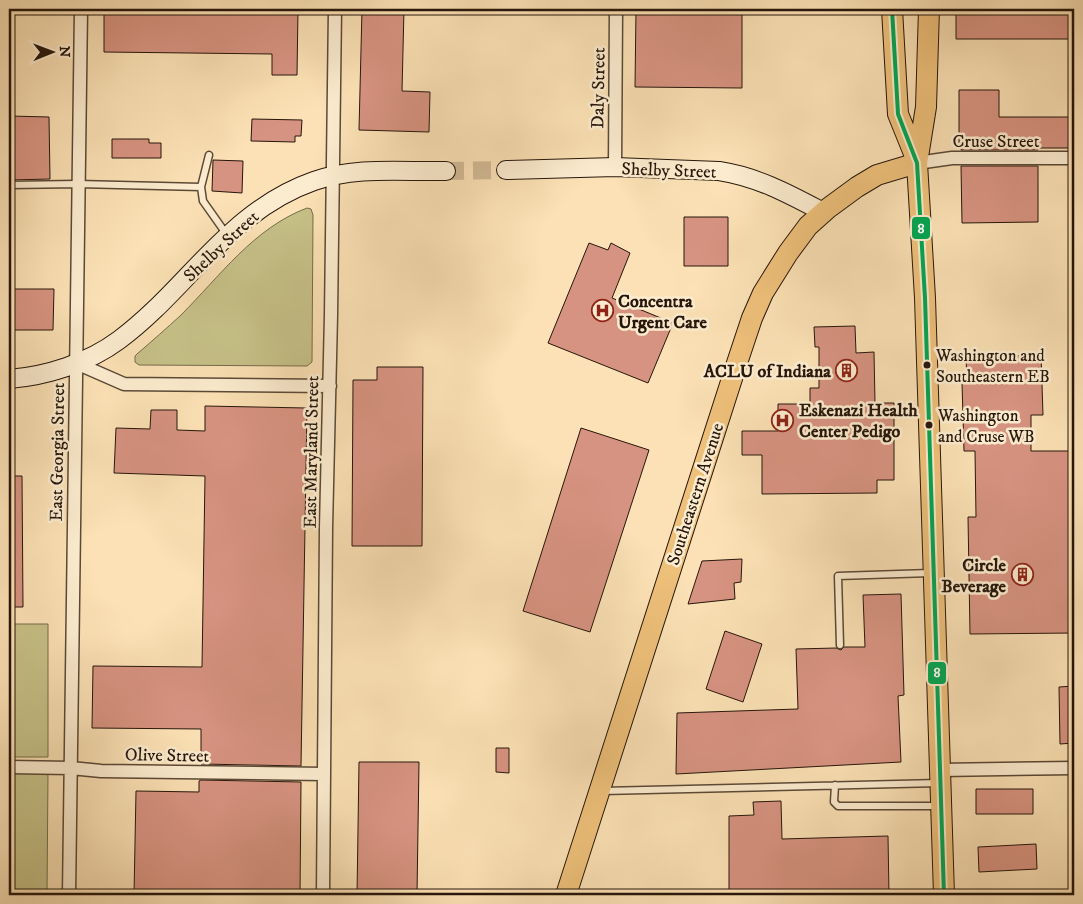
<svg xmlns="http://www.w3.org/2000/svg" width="1083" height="904" font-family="'IM FELL DW Pica',serif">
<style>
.green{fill:#c6c188;stroke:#766c4a}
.building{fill:#d79381;stroke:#26160b}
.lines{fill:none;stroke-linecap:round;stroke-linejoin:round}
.secondary-tunnel{stroke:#d0b893;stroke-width:18;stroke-dasharray:18 9;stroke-linecap:butt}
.service-casing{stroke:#5b4936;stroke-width:9}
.minor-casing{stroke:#5b4936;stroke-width:15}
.secondary-casing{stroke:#26160b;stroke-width:20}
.primary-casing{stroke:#26160b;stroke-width:22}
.service{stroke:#fceccf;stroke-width:6}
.minor{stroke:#fceccf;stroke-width:12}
.secondary{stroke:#fceccf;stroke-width:18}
.primary{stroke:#eec07a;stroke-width:20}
.bus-1-casing{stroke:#fceccf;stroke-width:8}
.bus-1{stroke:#00a651;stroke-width:4}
.bus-dot{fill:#26160b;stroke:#fceccf;stroke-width:2}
.labels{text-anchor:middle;stroke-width:5;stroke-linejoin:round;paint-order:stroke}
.bus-label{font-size:17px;fill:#26160b;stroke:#fceccf;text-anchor:start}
.street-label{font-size:18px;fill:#26160b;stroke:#fceccf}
.poi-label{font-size:18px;font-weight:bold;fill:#26160b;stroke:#fceccf;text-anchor:start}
.line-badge{stroke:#fceccf;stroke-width:2}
.badge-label{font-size:14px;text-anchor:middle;font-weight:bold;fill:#fff}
</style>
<rect width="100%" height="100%" fill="#fbe1b5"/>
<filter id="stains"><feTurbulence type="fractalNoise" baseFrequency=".004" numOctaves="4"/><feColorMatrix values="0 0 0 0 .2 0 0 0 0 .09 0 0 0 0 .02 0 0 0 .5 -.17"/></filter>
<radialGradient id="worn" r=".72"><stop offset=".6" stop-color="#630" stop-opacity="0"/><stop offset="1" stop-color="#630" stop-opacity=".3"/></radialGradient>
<path class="green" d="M307,208L311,209L313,215L312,362L307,366L139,365L135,362V356L137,354C152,341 167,328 181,315C220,276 254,228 307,208Z
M9,624H48V757H9Z
M9,773H48L47,895H9Z"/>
<path class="building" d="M156,9H298L297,75H272V54L104,52V12L156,13Z
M362,9H404L402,91L430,92L429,132L359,130Z
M636,9H742V88L635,87Z
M956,9H998V14H1074V39H956Z
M959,90H999V117H1074V148H1037L1038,150H961V147H959Z
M9,116L49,117L50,179L9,180Z
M252,119L302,120L301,136H295V142L251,141Z
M112,139H149V143H161V158H112Z
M213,160L243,161L242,193L212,191Z
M961,166H1038V222L962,223Z
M684,217H728V266H684Z
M589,243L608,250L611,243L630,253L612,298L673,323L648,383L548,343Z
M9,289H54L53,330H9Z
M855,326L856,353L874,352L875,403H894V480H877V493L762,494V455H742V431H778V404H810V388H819V347H815L814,327Z
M1041,355L1043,415H1031V451H1074V633L970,634L968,517H976L975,451H964L962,383H967L966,357Z
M377,367H423L422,546H352L353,380H377Z
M205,406L307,408L301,766L201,764V729L92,728L93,666L202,667L205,476L114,473L116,428L150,429L151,410H177V430L205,431Z
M581,428L649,450L590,632L523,611Z
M9,476H22L23,607H9Z
M742,559L741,582L734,583L735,599L688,604L702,561Z
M901,594L904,695L898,696L901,762L676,774L677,713L798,709L796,649L836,648L841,650L844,647H865L863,595Z
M725,631L762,644L743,702L706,689Z
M1074,686V743L1060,744L1059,687Z
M496,748H509V773L496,772Z
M359,762H419L417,895H357Z
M201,780L301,782L300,895H134L136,791L199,792V781Z
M976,789H1033V814H976Z
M781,801L782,839L888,836L889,895H729V816L754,815L753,802Z
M1036,844L1037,869L979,872L978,847Z"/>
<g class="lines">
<path class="secondary-tunnel" d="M446,171L506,170"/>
<defs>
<path id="service" d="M209,155L201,187L203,201L227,235
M9,185L78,184L201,187
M840,645L838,576L930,573
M835,785L834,802L838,806H939
M602,791L939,783"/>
<path id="minor" d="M917,163L952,158H1074
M615,167L616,9
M76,363L124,384L330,386
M9,767L71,768L101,771L324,774
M940,770L1074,768
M69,895L81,9
M323,895L326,528L331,315L335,9"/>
<path id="secondary" d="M506,170L615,167L719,171C758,177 789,194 823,212
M9,379C47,376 88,363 119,340C188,289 228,211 314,181C356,166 403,172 446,171"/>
<path id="primary" d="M892,9L898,114L917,161
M929,9L926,107L917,163L925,298L944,895
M566,895L737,363L752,318L763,293L788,253L808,226L827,209L857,187L877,175L917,163"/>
</defs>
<use href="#service" class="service-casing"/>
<use href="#minor" class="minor-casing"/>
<use href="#secondary" class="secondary-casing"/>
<use href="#primary" class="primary-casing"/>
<use href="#service" class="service"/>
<use href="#minor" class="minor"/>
<use href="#secondary" class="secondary"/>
<use href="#primary" class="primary"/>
<defs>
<path id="bus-1" d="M892,9L898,114L917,163L925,298L944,895"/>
</defs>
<use href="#bus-1" class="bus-1-casing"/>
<use href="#bus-1" class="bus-1"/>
</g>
<defs>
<symbol id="hospital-ring" viewBox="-11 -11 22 22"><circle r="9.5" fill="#fceccf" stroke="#8f2418" stroke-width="1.5"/><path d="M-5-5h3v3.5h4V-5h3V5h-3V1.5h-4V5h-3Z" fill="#8f2418"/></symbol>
<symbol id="building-ring" viewBox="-11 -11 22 22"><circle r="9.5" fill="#fceccf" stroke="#8f2418" stroke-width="1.5"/><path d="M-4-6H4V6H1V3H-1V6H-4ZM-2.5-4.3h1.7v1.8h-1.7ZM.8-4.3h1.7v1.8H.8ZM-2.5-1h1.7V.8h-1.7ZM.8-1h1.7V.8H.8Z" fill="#8f2418"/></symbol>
</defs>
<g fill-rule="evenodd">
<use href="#hospital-ring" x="590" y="298" width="25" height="25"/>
<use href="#building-ring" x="834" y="358" width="25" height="25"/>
<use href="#hospital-ring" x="770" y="408" width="25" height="25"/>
<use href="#building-ring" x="1010" y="562" width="25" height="25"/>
</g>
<g class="bus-dot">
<circle cx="927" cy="365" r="4.5"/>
<circle cx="929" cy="425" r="4.5"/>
</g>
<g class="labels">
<g class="bus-label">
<text x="936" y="361">Washington and<tspan x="936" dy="21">Southeastern EB</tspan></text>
<text x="938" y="421">Washington<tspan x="938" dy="21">and Cruse WB</tspan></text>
</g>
<g class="street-label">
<text transform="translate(598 88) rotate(-89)" y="6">Daly Street</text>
<text x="996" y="147">Cruse Street</text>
<text transform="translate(669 170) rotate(2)" y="6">Shelby Street</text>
<text transform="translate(221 246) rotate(-43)" y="6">Shelby Street</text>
<text transform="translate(57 452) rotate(-89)" y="6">East Georgia Street</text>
<text transform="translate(311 452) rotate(-89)" y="6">East Maryland Street</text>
<text transform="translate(695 494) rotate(-72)" y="6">Southeastern Avenue</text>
<text transform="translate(167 755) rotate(1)" y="6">Olive Street</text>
</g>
<g class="poi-label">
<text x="618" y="307">Concentra<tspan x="618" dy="21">Urgent Care</tspan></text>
<text x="831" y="377" text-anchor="end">ACLU of Indiana</text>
<text x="799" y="416">Eskenazi Health<tspan x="799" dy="21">Center Pedigo</tspan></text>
<text x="1006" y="571" text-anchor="end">Circle<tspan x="1006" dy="21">Beverage</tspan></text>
</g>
</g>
<g class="line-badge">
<rect x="911" y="216" width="20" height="24" rx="5" fill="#00a651"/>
<rect x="927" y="661" width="20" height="24" rx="5" fill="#00a651"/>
</g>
<g class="badge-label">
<text x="921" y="233">8</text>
<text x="937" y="677">8</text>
</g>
<rect width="1083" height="904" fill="none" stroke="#fbe1b5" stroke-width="30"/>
<rect x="10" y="10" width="1063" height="884" fill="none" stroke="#26160b" stroke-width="2.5"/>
<rect x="15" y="15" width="1053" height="874" fill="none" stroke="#26160b"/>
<g transform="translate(52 52) rotate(89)" stroke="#fceccf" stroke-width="4" paint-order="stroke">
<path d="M0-4L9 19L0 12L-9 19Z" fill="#26160b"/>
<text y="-8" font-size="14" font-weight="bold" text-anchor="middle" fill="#26160b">N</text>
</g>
<rect width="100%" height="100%" filter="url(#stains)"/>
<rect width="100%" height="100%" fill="url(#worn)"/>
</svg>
